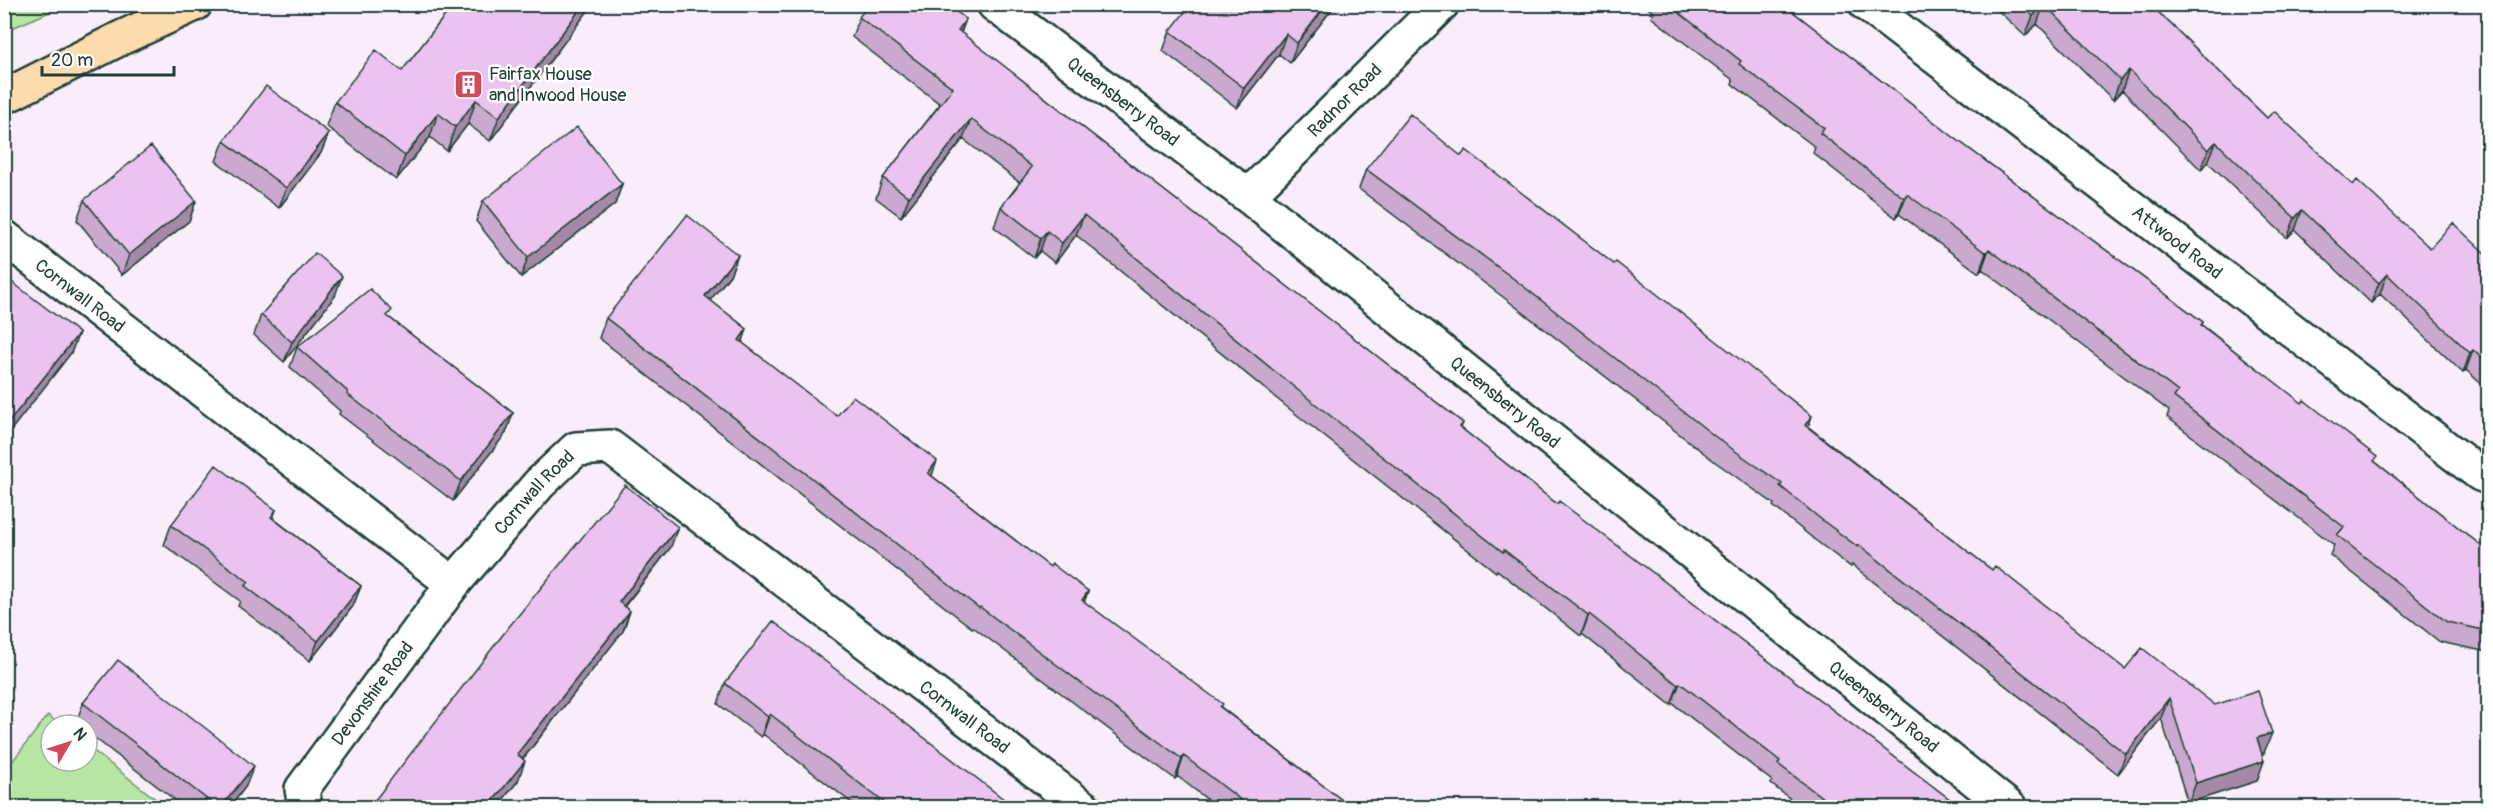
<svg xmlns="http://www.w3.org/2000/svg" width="2493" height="812" font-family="Pangolin,sans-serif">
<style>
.green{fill:#b7e6a4;stroke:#6b926c;stroke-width:1.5}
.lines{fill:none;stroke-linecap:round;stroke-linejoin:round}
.minor-casing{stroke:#1f3d34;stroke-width:38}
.primary-casing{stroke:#1f3d34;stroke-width:38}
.minor{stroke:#fff;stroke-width:33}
.primary{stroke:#fedbac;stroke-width:33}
.wall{fill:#c9a9cd;stroke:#1f3d34;stroke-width:1.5}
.shaded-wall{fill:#a489a7;stroke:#1f3d34;stroke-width:1.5}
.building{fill:#eac4ee;stroke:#1f3d34;stroke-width:1.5}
.labels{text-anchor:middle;stroke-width:5;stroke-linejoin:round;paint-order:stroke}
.poi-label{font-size:18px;fill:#1f3d34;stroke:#fff;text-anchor:start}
.street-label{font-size:18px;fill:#1f3d34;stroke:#fff}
</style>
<rect width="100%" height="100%" fill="#f9edfa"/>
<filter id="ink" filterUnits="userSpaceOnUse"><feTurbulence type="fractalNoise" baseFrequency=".0167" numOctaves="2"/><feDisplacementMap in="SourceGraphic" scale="12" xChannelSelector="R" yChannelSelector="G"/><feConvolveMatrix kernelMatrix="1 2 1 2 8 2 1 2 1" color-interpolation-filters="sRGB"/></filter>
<g filter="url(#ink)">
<path class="green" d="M5,4H66V5L5,31Z
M48,715L60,725H51V761H87V746L166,807H5V771Z"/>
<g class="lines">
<defs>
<g id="minor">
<path id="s1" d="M994,4L1248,196L2010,808"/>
<path id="s2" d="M1866,4L2480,474L2488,477"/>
<path id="s3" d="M1248,196L1442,4"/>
<path id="s4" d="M4,237L453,584L539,484L576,449L610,447L1084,808"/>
<path id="s5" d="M305,808L302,789L453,584"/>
</g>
<path id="primary" d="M4,97L121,38L195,4"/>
</defs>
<use href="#minor" class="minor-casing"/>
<use href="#primary" class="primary-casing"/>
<use href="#minor" class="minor"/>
<use href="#primary" class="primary"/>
</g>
<path class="wall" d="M454,4H593L490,141L468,124L447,151L430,137L396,180L326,126L335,102L402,71Z
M1247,4H1336L1290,63L1279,54L1237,108L1163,51L1170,31L1243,10Z
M1642,4H1783L1952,136L2203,322L2202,325L2488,551V652L2440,642L2330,555L2334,545L2167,417L2169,411L1982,269L1979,273L1899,214L1896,218L1813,153L1815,147L1732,84L1733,80L1651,17L1653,12Z
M1991,4H2150L2267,118L2353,185L2430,248L2488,256V390L2466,370L2463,373L2380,294L2371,303L2295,230L2287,238L2208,162L2201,170L2122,90L2113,100L2037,24L2025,36Z
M859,17L966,19L961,33L1463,423L1461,428L1557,504L1960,807H1801L1771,784L1772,781L1672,703L1671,705L1582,634L1581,636L1497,570L1496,572L1287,407L1076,235L1055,263L1040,251L1034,258L994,227L1001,207L1020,183L963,139L901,217L876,198L883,178L940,104L852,37Z
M329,133L321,153L279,208L216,161L224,141Z
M1461,156L1992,570L2125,669L2264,753L2262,754L2257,781L2188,803L2161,718L2118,774L1852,565L1851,567L1815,540L1773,506L1774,504L1714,461L1507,300L1359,189L1366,169Z
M622,184L615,204L521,277L476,221L483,201Z
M84,200L196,201L189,221L122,275L77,220Z
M738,255L730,275L710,300L747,329L742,343L837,416L932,476L1050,567L1088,591L1084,602L1351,807H1217L1177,776L1175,779L973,627L972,628L599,338L606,318Z
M335,296L284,362L254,335L261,315Z
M390,318L513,413L506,433L453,501L339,414L340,411L290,367L297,347Z
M276,510L273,518L361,586L353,606L310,661L238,606L240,601L164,545L171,525Z
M671,547L624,607L630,611L623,631L523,759L518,781L497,807H373L375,800Z
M725,683L1014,807H857L763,734L761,737L718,704Z
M83,703L246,786L230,807H184L87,732V725H78L76,723Z"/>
<path class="shaded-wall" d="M584,4H593L490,141L499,117Z
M1327,4H1336L1290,63L1297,43Z
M2044,4L2037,24L2025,36L2033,16Z
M966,19L958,39V30Z
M1286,34L1279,54L1237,108L1244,88Z
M2129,70L2122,90L2113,100L2120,80Z
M476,100L468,124L447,151L455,127Z
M438,113L430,137L396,180L405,156Z
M971,119L963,139L901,217L909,197Z
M329,133L321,153L279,208L286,188Z
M2216,142L2208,162L2201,170L2208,150Z
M622,184L615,204L521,277L528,257Z
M1907,194L1899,214L1896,218L1904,198Z
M196,201L189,221L122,275L129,255Z
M2302,210L2295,230L2287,238L2295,218Z
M1084,215L1076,235L1055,263L1062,243Z
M1047,231L1040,251L1034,258L1041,238Z
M1989,249L1982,269L1979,273L1986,253Z
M738,255L730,275L698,316L705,296Z
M2387,274L2380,294L2371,303L2379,283Z
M342,276L335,296L284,362L292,342Z
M747,329L740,349L739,340Z
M79,333L71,353L4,439V428Z
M2473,350L2466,370L2463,373L2470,353Z
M513,413L506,433L453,501L461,481Z
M1812,416L1805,436V425Z
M937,461L930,481L928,473Z
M678,527L671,547L611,622L619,602Z
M361,586L353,606L310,661L318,641Z
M1088,591L1081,611L1082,600Z
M630,611L623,631L510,775L517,754Z
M1589,614L1582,634L1581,636L1588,615Z
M1680,683L1672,703L1671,705L1678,685Z
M2169,698L2161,718L2118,774L2126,754Z
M770,714L763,734L761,737L768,717Z
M2272,733L2264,753L2249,758L2257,738Z
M1184,756L1177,776L1175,779L1182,759Z
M525,761L518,781L497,807H488Z
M2264,761L2257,781L2188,803L2196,783Z
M254,766L246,786L230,807H221Z"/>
<path class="building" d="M454,4H584L499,117L476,100L455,127L438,113L405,156L335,102L376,50L402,71Z
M869,4H946L966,19L958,30L1463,423L1460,427L1557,504L1559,501L1960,807H1835L1778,764L1780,761L1680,683L1678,685L1589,614L1588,615L1504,550L1503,552L1294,387L1084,215L1062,243L1047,231L1041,238L1001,207L1032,167L971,119L909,197L883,178L953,88L859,17Z
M1191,4H1235L1243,10L1247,4H1327L1297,43L1286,34L1244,88L1170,31Z
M1668,4H1783L1952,136L2203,322L2201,325L2302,403L2304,400L2377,457L2374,461L2488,551V631L2447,622L2337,535L2344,527L2174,397L2178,392L1989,249L1986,253L1907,194L1904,198L1820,133L1824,128L1739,64L1741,61Z
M2020,4H2044L2033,16Z
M2044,4H2150L2267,118L2274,111L2353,185L2357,180L2430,248L2453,223L2488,256V364L2473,350L2470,353L2387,274L2379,283L2302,210L2295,218L2216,142L2208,150L2129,70L2120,80Z
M266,86L329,133L286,188L224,141Z
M1410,114L1461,156L1466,150L1614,264L1616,262L1812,416L1805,425L1992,570L1995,566L2125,669L2142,648L2215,705L2258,691L2272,733L2257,738L2264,761L2196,783L2169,698L2126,754L1859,545L1858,547L1822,520L1780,486L1782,484L1721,441L1514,279L1366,169Z
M577,127L622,184L528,257L483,201Z
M151,146L196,201L129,255L84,200Z
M687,215L738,255L705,296L747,329L739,340L837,416L853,396L937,461L928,473L1050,567L1052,564L1088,591L1082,600L1223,704L1220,707L1351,807H1250L1184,756L1182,759L980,607L979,608L606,318Z
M315,253L342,276L292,342L261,315Z
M4,276L79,333L4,428Z
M370,289L392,310L387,316L513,413L461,481L347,394L348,392L297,347Z
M216,465L276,510L271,517L361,586L318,641L245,586L249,582L171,525Z
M625,485L678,527L619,602L630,611L517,754L525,761L488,807H385L375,800L508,628Z
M773,621L1014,807H890L770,714L768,717L725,683Z
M118,660L254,766L221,807H217L83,703Z"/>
</g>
<defs>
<symbol id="building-square" viewBox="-11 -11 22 22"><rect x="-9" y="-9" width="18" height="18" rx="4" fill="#d1495b" stroke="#fff"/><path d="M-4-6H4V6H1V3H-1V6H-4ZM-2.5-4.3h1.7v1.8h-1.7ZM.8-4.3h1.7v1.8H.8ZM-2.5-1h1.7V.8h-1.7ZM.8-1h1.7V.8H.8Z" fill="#fff"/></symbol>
</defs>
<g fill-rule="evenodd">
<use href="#building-square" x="452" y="68" width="33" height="33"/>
</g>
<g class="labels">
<g class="poi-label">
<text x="489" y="80">Fairfax House<tspan x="489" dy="21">and Inwood House</tspan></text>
</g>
<g class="street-label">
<text dy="6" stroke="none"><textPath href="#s3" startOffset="136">Radnor Road</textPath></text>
<text dy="6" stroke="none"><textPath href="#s1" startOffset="162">Queensberry Road</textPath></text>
<text dy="6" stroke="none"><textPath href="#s2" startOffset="392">Attwood Road</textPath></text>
<text dy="6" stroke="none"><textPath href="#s4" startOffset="96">Cornwall Road</textPath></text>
<text dy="6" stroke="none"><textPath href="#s1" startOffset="648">Queensberry Road</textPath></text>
<text dy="6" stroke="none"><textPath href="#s4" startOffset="690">Cornwall Road</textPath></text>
<text dy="6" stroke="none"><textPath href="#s5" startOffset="138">Devonshire Road</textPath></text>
<text dy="6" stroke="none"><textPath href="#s1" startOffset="1134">Queensberry Road</textPath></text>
<text dy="6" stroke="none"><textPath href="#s4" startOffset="1230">Cornwall Road</textPath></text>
</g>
</g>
<rect width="2493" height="812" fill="none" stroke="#fff" stroke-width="24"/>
<rect x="12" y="12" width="2469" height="788" fill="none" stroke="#1f3d34" stroke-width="2" filter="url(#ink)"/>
<g transform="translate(69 743) rotate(51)"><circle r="28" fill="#ffffff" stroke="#a5b1ae" stroke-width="1.5"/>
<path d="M0-4.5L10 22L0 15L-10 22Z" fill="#d1495b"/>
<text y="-9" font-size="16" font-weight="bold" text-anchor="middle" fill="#1f3d34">N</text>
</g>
<path d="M42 66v9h132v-9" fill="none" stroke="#1f3d34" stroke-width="3"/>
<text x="51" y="66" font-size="18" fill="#1f3d34" stroke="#ffffff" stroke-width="4.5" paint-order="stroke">20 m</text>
</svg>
